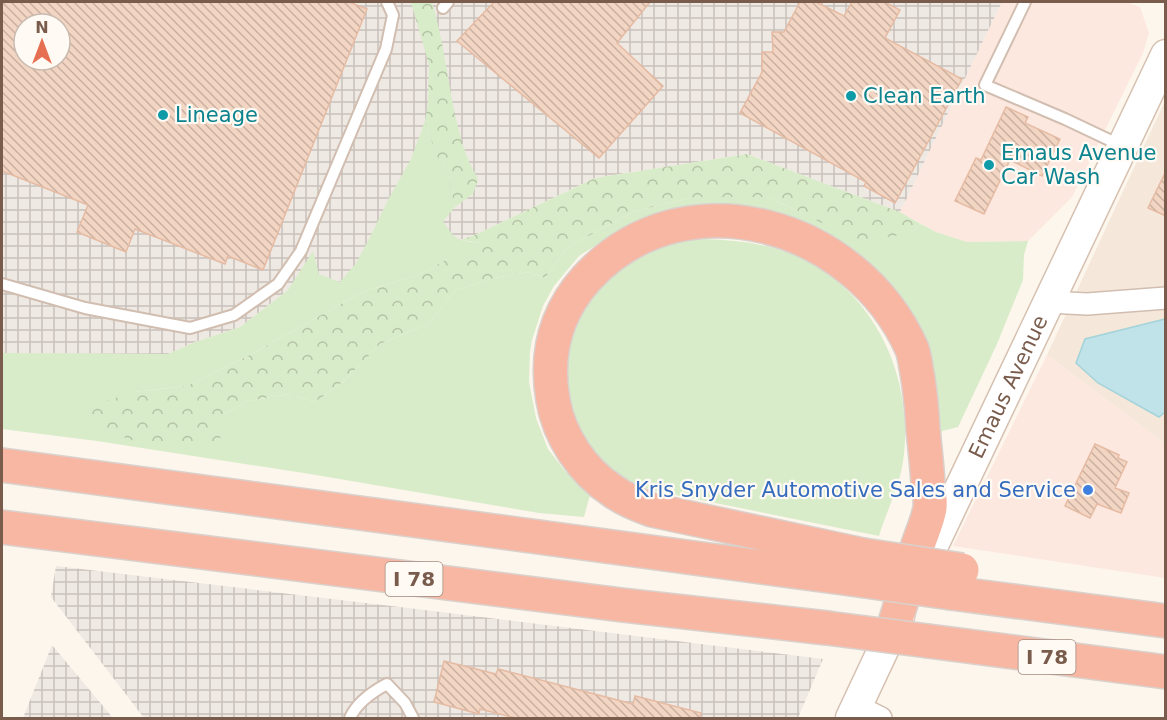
<svg xmlns="http://www.w3.org/2000/svg" width="1167" height="720" font-family="'DejaVu Sans',sans-serif">
<style>
.residential{fill:#f5e8da}
.commercial{fill:#fde8e0}
.industrial{fill:url(#industrial-grid);fill-rule:evenodd}
.green{fill:#d8ecc9}
.forest{fill:url(#forest-crowns)}
.water{fill:#bfe3e8;stroke:#a5d3da;stroke-width:1.5}
.building{fill:url(#building-back-hatch);stroke:#e6bba3;stroke-width:1.5;fill-rule:evenodd}
.lines{fill:none;stroke-linecap:round;stroke-linejoin:round}
.lane-casing{stroke:#d1beb0;stroke-width:14}
.street-casing{stroke:#d1beb0;stroke-width:24}
.secondary-casing{stroke:#d6c0b0;stroke-width:33}
.highway-casing{stroke:#dad1cd;stroke-width:36}
.lane{stroke:#fff;stroke-width:10}
.street{stroke:#fff;stroke-width:21}
.secondary{stroke:#fff;stroke-width:30}
.highway{stroke:#f7b7a3;stroke-width:33}
.highway-bridge-casing{stroke:#dad1cd;stroke-width:36;stroke-linecap:butt}
.highway-bridge{stroke:#f7b7a3;stroke-width:33}
.culture-dot{fill:#0f9aa8;stroke:#fffaf3;stroke-width:2}
.shop-dot{fill:#3f7fe0;stroke:#fffaf3;stroke-width:2}
.labels{text-anchor:middle;stroke-width:4.5;stroke-linejoin:round;paint-order:stroke}
.shield{fill:#fffaf3;stroke:#a28b7f;stroke-width:1.5}
.shield-label{font-size:20px;font-weight:bold;fill:#7a5c4d}
.culture-label{font-size:21px;fill:#0d838f;stroke:#fffaf3;text-anchor:start}
.street-label{font-size:21px;fill:#7a5c4d;stroke:#fffaf3}
.shop-label{font-size:21px;fill:#366cbe;stroke:#fffaf3;text-anchor:end}
</style>
<defs>
<pattern id="industrial-grid" width="8" height="8" patternUnits="userSpaceOnUse" patternTransform="scale(1.5)"><rect width="8" height="8" fill="#efe9e4"/><path d="M0 4h8M4 0v8" fill="none" stroke="#c7c0bb"/></pattern>
<pattern id="forest-crowns" width="20" height="18" patternUnits="userSpaceOnUse" patternTransform="scale(1.5)"><rect width="20" height="18" fill="#d8ecc9"/><path d="M2 6a3 3 0 1 1 6 0M12 15a3 3 0 1 1 6 0" fill="none" stroke="#b4c2a5"/></pattern>
<pattern id="building-back-hatch" width="6" height="6" patternUnits="userSpaceOnUse" patternTransform="scale(1.5)"><rect width="6" height="6" fill="#f3d5c3"/><path d="M-1 5l2 2M0 0l6 6M5-1l2 2" fill="none" stroke="#cab0a1"/></pattern>
</defs>
<rect width="100%" height="100%" fill="#fdf6ec"/>
<path class="residential" d="M1165,101V444L1047,355Z"/>
<path class="commercial" d="M1002,2H1127L1140,7L1149,33L1143,53L1072,197L1028,241L967,242L936,232L900,212Z
M1047,355L1165,444V578L953,546Z"/>
<path class="industrial" d="M2,2H1002L900,212L747,154L595,178L477,234L340,283L288,290L240,327L195,342L168,354L2,353ZM24,24H60V60H24Z
M56,566L408,608L823,659L798,718H144L51,597Z
M52,645L113,718H23Z"/>
<path class="green" d="M425,121L435,152L448,176L455,207L443,221C456,242 458,240 481,243L415,276L362,292L252,354L187,386L133,392L223,415L248,401L289,394L315,402L344,381L380,344L428,324L456,290L494,278L529,272L545,278L568,247L635,211L695,197H767L804,214L909,234L921,224L936,232L967,242L1028,241L1024,255L1023,280L997,344L958,427L942,431L940,440L932,398L817,234L615,233L579,256L554,286L543,306L532,340L530,352L529,382L536,418L548,449L565,471L590,495L584,517L539,513L310,474L97,441L2,429V353L168,354L195,342L240,327L288,290L313,251L319,274L340,282L356,263L370,237L389,198L411,159Z
M705,239C741,240 778,245 811,263C881,303 914,384 903,462C899,488 886,512 879,536L651,490L612,475L567,425L560,340L567,323L622,264L665,246L683,241Z"/>
<path class="forest" d="M411,2H432C447,51 449,105 466,154C469,163 474,171 478,179L473,194L455,207L448,176L435,152L425,121L428,103L429,65Z
M747,154L900,212L921,224L909,234L857,241L804,214L767,197H695L635,211L568,247L545,278L529,272L494,278L456,290L428,324L380,344L344,381L315,402L289,394L248,401L223,415L220,440L191,445L130,440L96,423L88,411L97,404L133,392L187,386L252,354L362,292L415,276L480,243L461,240L477,234L595,178Z"/>
<path class="water" d="M1165,319V412L1159,417L1098,383L1076,363L1085,339Z"/>
<path class="building" d="M2,2H349L367,9L263,270L228,256L225,264L135,229L126,252L77,232L88,205L2,171ZM24,24H60V60H24Z
M494,2H650L617,43L663,86L599,158L457,41Z
M800,2H816L844,16L852,2H885L900,10L885,38L962,79L895,203L864,186L866,182L740,113L762,72V52H773L772,32H784Z
M1006,107L1028,117L1025,123L1060,139L1042,176L1010,160L984,214L955,201L976,158L981,160Z
M1166,171V216L1148,208Z
M1095,444L1119,455L1118,458L1127,462L1115,488L1129,493L1121,513L1097,504L1090,518L1065,506Z
M444,661L496,674L498,669L633,704L635,696L701,713L700,718H515L480,709L479,714L434,702Z"/>
<g class="lines">
<defs>
<path id="lane" d="M1025,2L985,85L1065,119L1122,146
M443,8L448,2
M2,284L85,308L190,328L234,315L278,284L301,251L386,49L393,15L387,2
M350,718C357,702 372,692 387,684L405,703L413,718"/>
<path id="street" d="M1048,302L1087,304L1166,298
M857,706L881,718"/>
<g id="secondary">
<path id="s1" d="M925,562L1166,55"/>
<path d="M851,718L899,616"/>
</g>
<path id="highway" d="M2,465L851,579
M2,527L622,605L827,628
M863,555L652,510C638,505 625,500 613,491C582,471 559,436 553,400C545,354 555,314 586,279C684,171 857,224 912,349C914,354 915,361 916,367C920,388 922,409 923,430C925,448 927,466 928,484C929,491 931,500 930,508C928,520 922,533 918,545C910,573 902,601 893,629
M951,593L1166,621
M928,641L1166,672"/>
</defs>
<use href="#lane" class="lane-casing"/>
<use href="#street" class="street-casing"/>
<use href="#secondary" class="secondary-casing"/>
<use href="#highway" class="highway-casing"/>
<use href="#lane" class="lane"/>
<use href="#street" class="street"/>
<use href="#secondary" class="secondary"/>
<use href="#highway" class="highway"/>
<defs>
<path id="highway-bridge" d="M863,555L962,570
M851,579L951,593
M827,628L928,641"/>
</defs>
<use href="#highway-bridge" class="highway-bridge-casing"/>
<use href="#highway-bridge" class="highway-bridge"/>
</g>
<g class="culture-dot">
<circle cx="851" cy="96" r="6"/>
<circle cx="163" cy="115" r="6"/>
<circle cx="989" cy="165" r="6"/>
</g>
<circle class="shop-dot" cx="1088" cy="490" r="6"/>
<g class="labels">
<g class="shield">
<rect x="385.5" y="562" width="57" height="34" rx="4.5"/>
<rect x="1018.5" y="640" width="57" height="34" rx="4.5"/>
</g>
<g class="shield-label">
<text x="414" y="586">I 78</text>
<text x="1047" y="664">I 78</text>
</g>
<g class="culture-label">
<text x="863" y="103">Clean Earth</text>
<text x="175" y="122">Lineage</text>
<text x="1001" y="160">Emaus Avenue<tspan x="1001" dy="24">Car Wash</tspan></text>
</g>
<g class="street-label">
<text dy="7" stroke="none"><textPath href="#s1" startOffset="194">Emaus Avenue</textPath></text>
</g>
<g class="shop-label">
<text x="1076" y="497">Kris Snyder Automotive Sales and Service</text>
</g>
</g>
<rect width="1167" height="720" fill="none" stroke="#7a5c4d" stroke-width="6"/>
<g transform="translate(42 42)"><circle r="28" fill="#fffaf3" stroke="#cabbb1" stroke-width="1.5"/>
<path d="M0-4.5L10 22L0 15L-10 22Z" fill="#e76f51"/>
<text y="-9" font-size="16" font-weight="bold" text-anchor="middle" fill="#7a5c4d">N</text>
</g>
</svg>
